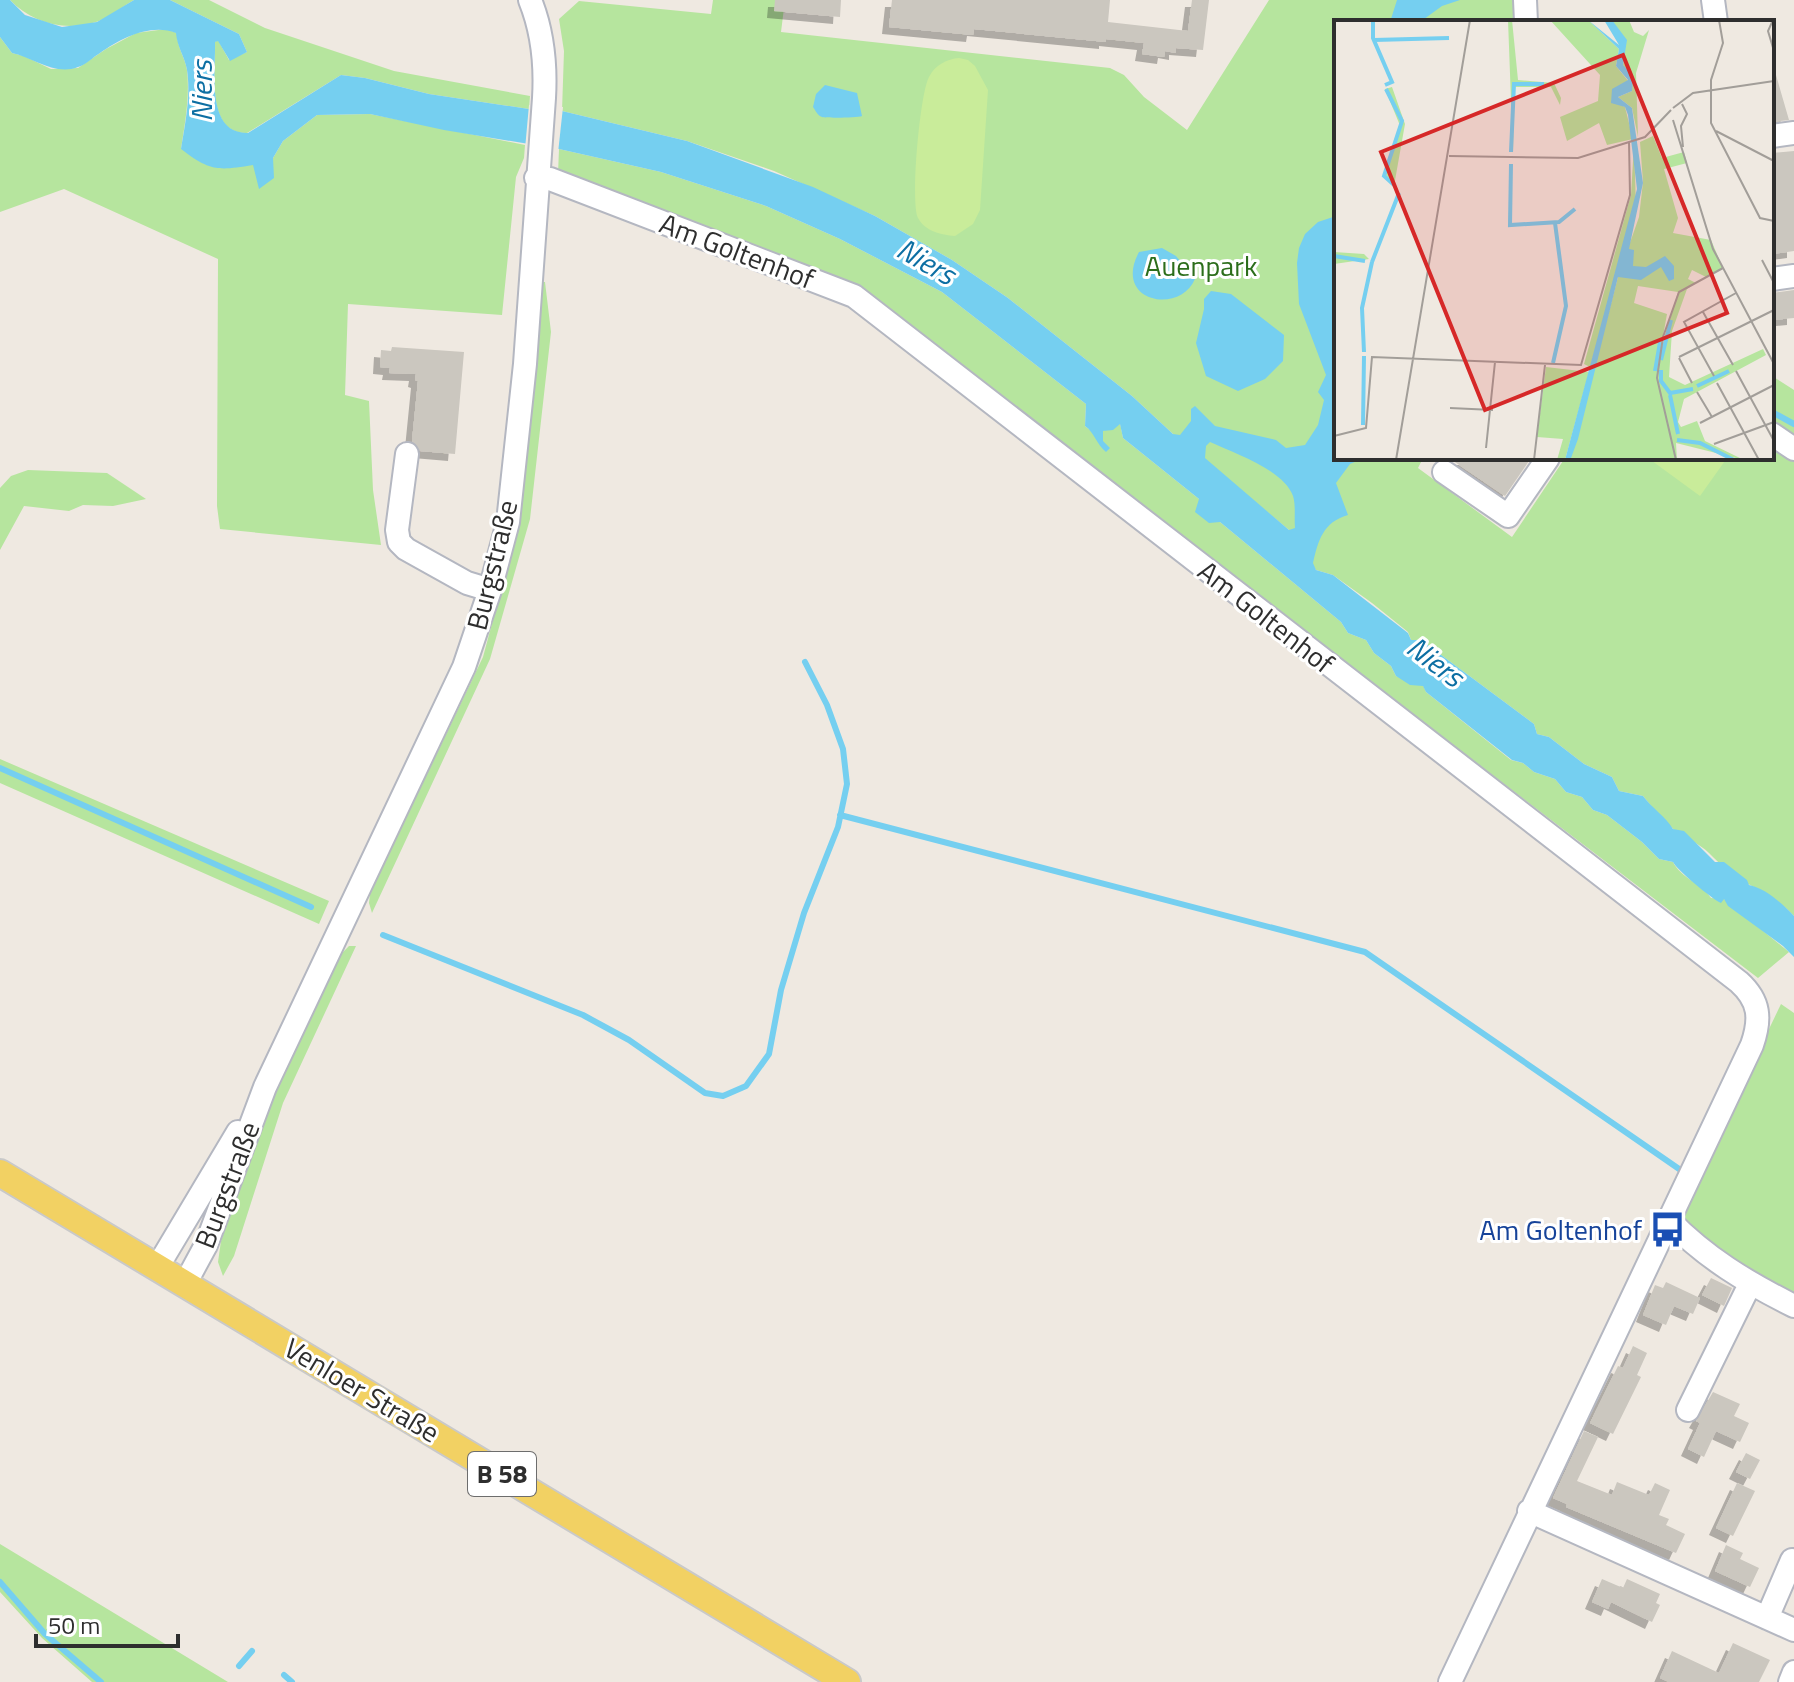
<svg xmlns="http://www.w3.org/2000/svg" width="1794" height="1682" font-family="'Titillium Web',sans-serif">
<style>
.green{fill:#b6e59e}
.pitch{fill:#c9ec9a}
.water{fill:#75cff0;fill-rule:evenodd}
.pier{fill:#efe9e1}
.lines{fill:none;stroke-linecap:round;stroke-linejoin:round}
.stream{stroke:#75cff0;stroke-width:6}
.building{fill:#cbc7bf;filter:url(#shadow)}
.minor-casing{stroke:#b4b7c1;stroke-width:26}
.major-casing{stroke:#c9c9c9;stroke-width:30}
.minor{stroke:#fff;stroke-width:22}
.major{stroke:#f2d163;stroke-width:26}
.labels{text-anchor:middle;stroke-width:6;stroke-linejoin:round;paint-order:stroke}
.shield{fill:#fff;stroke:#6d6d6d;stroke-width:2}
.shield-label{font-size:26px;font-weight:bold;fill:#2e2e2e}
.street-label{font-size:28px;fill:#2e2e2e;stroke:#fff}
.park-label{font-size:28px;fill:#2c6e1b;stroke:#fff}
.transit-label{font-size:28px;fill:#164399;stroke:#fff;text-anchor:end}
.water-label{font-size:30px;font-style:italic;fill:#0d6fa3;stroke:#fff}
.inset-river{fill:none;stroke:#75cff0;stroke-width:4}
.inset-road{fill:none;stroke:#a29e99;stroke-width:2}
.view{fill:#d62828;fill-opacity:0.15;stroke:#d62828;stroke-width:4}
.inset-edge{fill:none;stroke:#2e2e2e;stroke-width:4}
</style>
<defs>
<filter id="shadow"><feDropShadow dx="-7" dy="7" stdDeviation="0" flood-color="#0004"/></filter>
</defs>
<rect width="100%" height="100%" fill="#efe9e1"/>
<path class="green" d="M10,0H134C122,7 109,18 96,22C65,32 32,23 10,0Z
M170,0H209L265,28L394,71L530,96L529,109L429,94L365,78L341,75L247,133C205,134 216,70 215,42L218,40L229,60L247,52L239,34Z
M713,0H785L781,32L1110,68L1124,75L1144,97L1187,130L1269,0H1525L1526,22H1336V458H1423L1418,468L1512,537L1565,458H1772V445L1794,461V916C1781,902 1765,892 1748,884C1733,877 1720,864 1709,853C1700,844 1687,839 1677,832C1668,825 1650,805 1643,796L1619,791L1612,777L1584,764L1549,737L1537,734L1534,724L1421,640H1411L1408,632L1372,603L1333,575L1316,570L1289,530L1173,434L1132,396L1008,298L952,260L875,216L774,171L687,141L562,111L564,51L559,19L579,1L711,14Z
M166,29L177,33C177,48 185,57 187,70C190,96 185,124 181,149L273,158L283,141L317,115L370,114L525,145L524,158L516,177L502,315L348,304L345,395L369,401L373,490L381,545L220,529L217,506L218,259L64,189L0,212V37L12,53L24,56L51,69L78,68L106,49L136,33Z
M559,149L661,172L766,206L840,239L942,292L1086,404L1085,426L1103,441V431L1120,423L1123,438L1199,499L1220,522L1341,622L1348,633L1366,640L1374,653L1391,666L1396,676L1423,685L1426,692L1511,760L1523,763L1534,772L1555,779L1566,792L1582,797L1593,810L1607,815L1642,842L1659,859L1673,862C1681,878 1701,883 1711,898L1724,899L1789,952L1758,978L856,289L558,174Z
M542,282H545L551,332L530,519L490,659L372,913L369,903L370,893L483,657L519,523Z
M1772,376L1794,390V445L1772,430Z
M28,470L107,473L146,499L113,506L83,505L69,511L24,506L0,550V488L11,476Z
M0,759L329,901L319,924L0,783Z
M349,946H356L283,1103L234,1256L223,1276L218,1262L221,1241L273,1094L340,955Z
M1781,1004L1794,1013V1298L1747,1275L1679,1217Z
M0,1544L228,1682H92L42,1638L0,1592Z"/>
<path class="pitch" d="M959,58L968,60L975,66L988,90L980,210L973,224L955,236C941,235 925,231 918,218C910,202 920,93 929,77C935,65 947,59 959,58Z
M1648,458H1727L1700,496Z"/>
<path class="water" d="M0,0H10L25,15L62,27L97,22L134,0H170L239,34L247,52L230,61L218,41L215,42C216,70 205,134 248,133L341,75L365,78L429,94L529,109L562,111L687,141L813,187L875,216L952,260L1008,298L1132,396L1173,434L1180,435L1191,421V409L1195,406L1215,426L1276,440L1286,448L1305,445L1318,425L1324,400L1318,392L1326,375L1299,304L1297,263L1299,248L1305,234L1318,222L1336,216V458H1364L1350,464L1336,483L1348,515C1323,522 1318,541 1313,563L1316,570L1333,575L1408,633L1411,640H1421L1534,724L1537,734L1549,737L1584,764L1612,777L1619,791L1643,796C1652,808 1665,816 1673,829L1684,831L1715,862H1724L1747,880L1749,885C1765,888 1783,904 1794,916V957L1783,946L1728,906L1724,899L1721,903C1712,899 1677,870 1673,862L1659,859L1642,842L1607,815L1593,810L1582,797L1566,792L1555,779L1534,772L1523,763L1512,760L1426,692L1423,686L1410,685L1396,676L1391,666L1374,653L1366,640L1348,633L1341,622L1220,522L1209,523L1195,512L1199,499L1123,438L1120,424L1113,430L1103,431V441L1110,448L1106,452C1096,444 1095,433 1085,426L1086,404L942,292L840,239L766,206L661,172L559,149L444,130L370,114L317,115L283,141L273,158L274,178L259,189L253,165C217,171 210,171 181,149C185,124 191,96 187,70C185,57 177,47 176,33C151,23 121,38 100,53C93,57 86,65 78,67C55,76 34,58 12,53L0,37ZM1210,442C1234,453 1284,470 1293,496C1296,505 1294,518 1295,528L1289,530L1205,458L1206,446Z
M1397,0H1460L1442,6L1420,22H1390Z
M825,85L857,93L862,116C857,118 825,118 822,117C817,115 816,111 813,107L816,94Z
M1162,248L1176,256L1195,279C1180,315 1112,302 1139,252Z
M1211,291L1231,294L1284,335L1283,361L1265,379L1238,391L1206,376L1196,343L1204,309V299Z"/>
<path class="pier" d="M529,105L563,107L558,153L525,149Z"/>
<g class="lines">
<path class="stream" d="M1772,412L1794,424
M0,768L311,907
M840,815L1365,952L1682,1171
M383,935L583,1015L629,1040L705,1093L723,1096L746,1086L769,1054L781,990L804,913L838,827L847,784L843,749L827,705L805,662
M0,1582L45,1634L101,1682
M239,1666L252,1651
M284,1675L292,1682"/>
</g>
<path class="building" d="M775,0H841L840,17L774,11Z
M892,0H1110L1108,22L1188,31L1192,0H1209L1203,50L1176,48V53L1165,51L1164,57L1142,54L1144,43L1106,39V42L974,29L973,35L889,27Z
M1772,75H1776L1789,120L1772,122Z
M1794,151V251L1772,254V153Z
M1794,290V318L1772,320V293Z
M392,347L464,352L455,454L420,451L412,441L418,381L415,380L416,374L389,373L390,368L380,367L381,350L391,351Z
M1449,458H1531L1505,496Z
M1711,1278L1732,1288L1724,1306L1702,1295Z
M1666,1282L1700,1298L1693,1314L1674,1306L1666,1325L1643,1315L1655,1285L1663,1288Z
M1633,1346L1647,1353L1637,1375L1641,1377L1613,1434L1590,1423L1618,1366L1623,1368Z
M1713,1392L1740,1404L1734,1416L1749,1423L1740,1442L1716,1431L1704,1457L1688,1449L1700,1423L1696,1421Z
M1584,1431L1598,1437L1577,1481L1612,1495L1617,1482L1649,1495L1655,1483L1670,1490L1659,1515L1669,1519L1666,1525L1685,1534L1676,1553L1566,1507L1567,1504L1553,1498Z
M1746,1453L1760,1460L1750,1479L1736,1472Z
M1737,1483L1755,1491L1733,1536L1716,1528Z
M1726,1545L1743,1553L1740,1559L1759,1568L1750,1587L1715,1571Z
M1602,1579L1623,1588L1627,1579L1660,1594L1656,1603L1660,1605L1652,1622L1611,1602L1608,1609L1592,1602Z
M1733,1643L1770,1660L1759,1682H1669L1660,1678L1672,1651L1719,1673Z"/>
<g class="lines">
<defs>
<path id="minor" d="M1525,0L1526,22
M1713,0L1716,22
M1772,136L1794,133
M536,178L550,179L854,296L1739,982C1760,1001 1761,1019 1752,1045L1450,1682
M1772,279L1794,276
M1772,434L1794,449
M407,454L397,530L399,542L406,549L467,583L490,590
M1444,472L1508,516L1548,458
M1669,1220C1706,1258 1746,1282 1794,1306
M158,1266L238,1132
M186,1282L206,1245L265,1087L464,667L490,590L508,522L525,364L544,98C546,64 543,32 530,0
M1688,1410L1750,1284
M1529,1511L1794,1630
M1767,1618L1792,1560
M1790,1682L1794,1672"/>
<path id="major" d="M0,1173L847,1682"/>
</defs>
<use href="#minor" class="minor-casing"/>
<use href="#major" class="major-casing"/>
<use href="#minor" class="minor"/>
<use href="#major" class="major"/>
</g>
<defs>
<symbol id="bus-bare" viewBox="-9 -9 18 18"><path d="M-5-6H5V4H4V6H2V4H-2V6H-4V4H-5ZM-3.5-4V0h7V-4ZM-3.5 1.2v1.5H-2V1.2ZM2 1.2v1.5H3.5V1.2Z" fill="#1a4fb4" stroke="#fff" stroke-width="2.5" paint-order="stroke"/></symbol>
</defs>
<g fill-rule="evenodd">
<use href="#bus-bare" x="1642" y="1204" width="51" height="51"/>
</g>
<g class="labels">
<rect class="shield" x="468" y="1452" width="68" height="44" rx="6"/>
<g class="shield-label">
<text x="502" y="1483">B 58</text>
</g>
<g class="street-label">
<text transform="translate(737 251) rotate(21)" y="10">Am Goltenhof</text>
<text transform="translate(492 565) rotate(-76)" y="10">Burgstraße</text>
<text transform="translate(1266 617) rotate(38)" y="10">Am Goltenhof</text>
<text transform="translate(227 1185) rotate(-69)" y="10">Burgstraße</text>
<text transform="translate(362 1390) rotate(31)" y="10">Venloer Straße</text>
</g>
<g class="park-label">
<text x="1201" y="276">Auenpark</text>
</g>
<g class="transit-label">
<text x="1642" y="1240">Am Goltenhof</text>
</g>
<g class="water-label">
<text transform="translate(202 91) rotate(-90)" y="10">Niers</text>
<text transform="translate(926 262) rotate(30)" y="10">Niers</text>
<text transform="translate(1435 662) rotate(37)" y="10">Niers</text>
</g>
</g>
<g transform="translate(1334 20)">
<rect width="440" height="440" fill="#efe9e1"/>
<path d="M174,0H178L184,60L220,63L227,78L226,85L217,67H180L179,134ZM216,0H254L285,29L282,46L295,62L283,69L282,83L291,87L299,119L273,125L265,103L233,121L226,97L264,81L266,55ZM278,0H295L300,12L309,16L315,10L302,53L304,117L298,88L284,77L298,71L289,45L291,29ZM58,67L71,104L60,166L49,155L67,108L51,69ZM319,116L328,138L350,132L353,143L330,149L344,198L339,213L377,220L389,248L372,257L358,250L354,259L362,263L353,269L338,311L335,357L351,365L429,329L432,335L350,379L344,402L347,407L363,401L371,421L410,440L342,423L343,440H236L284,257L305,197L309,162L306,122ZM304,266L344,272L326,333L333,294L300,283ZM300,124L302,187L256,347L250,344L297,175ZM0,232L30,234L35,239L0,244ZM212,347L255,352L231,440H223L229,419L203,417Z" fill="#b6e59e" fill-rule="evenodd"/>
<path d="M254,0L285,25L270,0H278L293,20L289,45L299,56L298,71L284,77L298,88L309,163L295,229L300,230L299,246L312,247L331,236L340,246V259L335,261L327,247L307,260L284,257L244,419L237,438L231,440L303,169L294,95L291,87L277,83L278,69L294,60L282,46L285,29Z" fill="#75cff0"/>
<path class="inset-river" d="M39,0V18L58,62L51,65M40,20L115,18M52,69L68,101L50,156L60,165M177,132L180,64H210M177,144L176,205L225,202L241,189M0,236L31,241M38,242L65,173M30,332L28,288L38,242M327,340L337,300M219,343L232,286L221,203M327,350V361L336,373L359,369M321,351L326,322M363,366L395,351M336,375L344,414M29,405L30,336M343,420L366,423L400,440"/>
<path class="inset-road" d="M385,0L389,23L377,60V103L426,198L440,201M439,0L434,11L440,31M348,84L353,94L347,106L349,127M339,88L359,73L440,61M339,100L379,229L440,344M382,111L440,141M115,136L244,138L311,117L337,90M428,240L440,263M369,292L399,345M345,337L440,290M345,338L358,363M402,351L440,421M380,356L350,302L402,273M383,363L425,440M363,372L378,397M116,388L159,390M366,403L440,365M0,416L32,408L38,337L247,345L296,175L295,122M380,424L440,402M152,428L161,342M62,440L136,0M200,440L211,345M342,440L323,358L329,317L345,272L389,248"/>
<path class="view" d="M289,35L393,293L151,390L47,132Z"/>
<rect width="440" height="440" class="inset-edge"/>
</g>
<path d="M36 1634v12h142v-12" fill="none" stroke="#2e2e2e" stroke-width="4"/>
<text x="48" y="1634" font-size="24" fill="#2e2e2e" stroke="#ffffff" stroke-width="6" paint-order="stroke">50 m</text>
</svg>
